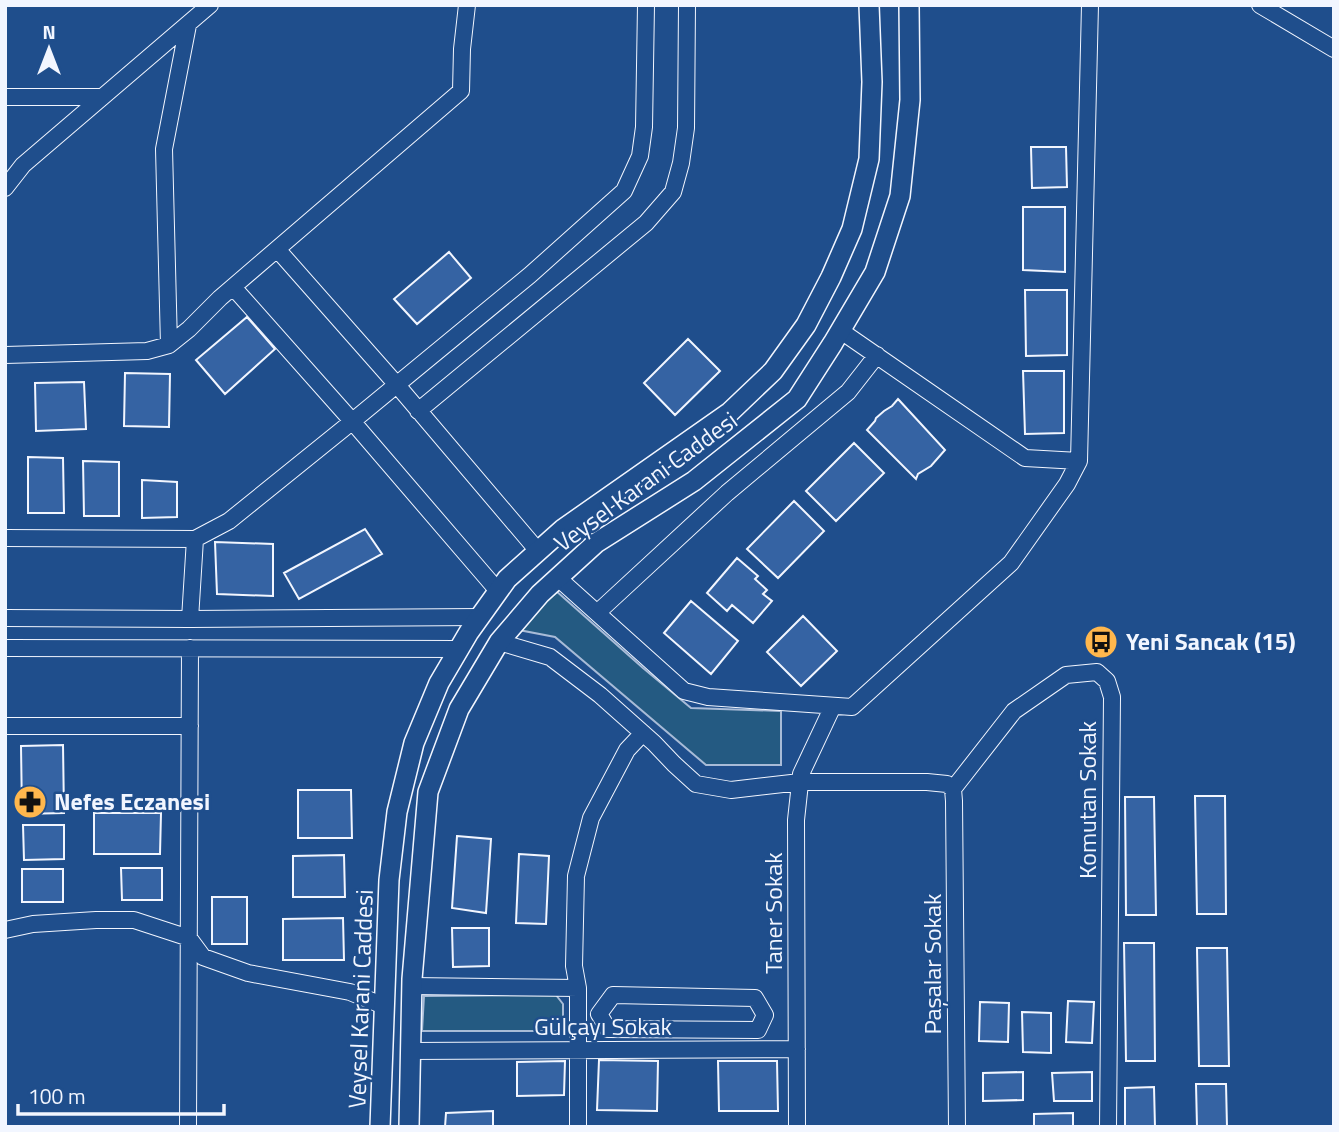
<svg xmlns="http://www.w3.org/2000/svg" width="1339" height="1132" font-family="'Titillium Web',sans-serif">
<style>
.green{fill:#245a82;stroke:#a8bbd7;stroke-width:2}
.building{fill:#3563a3;stroke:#f2f6ff;stroke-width:2}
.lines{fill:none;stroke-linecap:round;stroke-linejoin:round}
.minor-casing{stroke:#f2f6ff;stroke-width:18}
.major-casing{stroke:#f2f6ff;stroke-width:22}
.minor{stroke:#1f4e8c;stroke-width:16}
.major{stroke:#1f4e8c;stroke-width:19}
.labels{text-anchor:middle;stroke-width:5;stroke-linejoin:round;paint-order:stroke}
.street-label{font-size:24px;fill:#f2f6ff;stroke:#1f4e8c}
.poi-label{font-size:24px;font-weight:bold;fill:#f2f6ff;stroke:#1f4e8c;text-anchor:start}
</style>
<rect width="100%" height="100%" fill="#1f4e8c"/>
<path class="green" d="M555,590L643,668L691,708L781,711V765H706L555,637L519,630Z
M556,995L563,1004V1031H422L424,996Z"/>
<path class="building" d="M1031,147H1066L1067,187L1032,188Z
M1023,207H1065V272L1023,270Z
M449,252L471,278L417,324L394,299Z
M1025,290H1067V355L1026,356Z
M247,317L275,349L225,394L196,360Z
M688,339L720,371L675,415L644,383Z
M1023,371H1064V433L1025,434Z
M125,373L170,374L169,427L124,426Z
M84,382L86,429L36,431L35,383Z
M898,399L945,450L931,466L918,474L916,479L867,430L875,421L876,418L884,411L892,406Z
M854,443L884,473L836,521L806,491Z
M28,457L63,458L64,513H28Z
M83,461L119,462V516H84Z
M142,480L177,482V517L142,518Z
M794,501L824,531L778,578L747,549Z
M365,529L382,554L299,599L284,573Z
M215,542L273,544V596L217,594Z
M737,558L758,576L755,579L767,590L763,594L772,601L753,623L732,605L727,611L707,593Z
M691,601L738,641L711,674L664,633Z
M803,616L837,651L801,686L767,652Z
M63,745L64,813L22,814L21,746Z
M298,790H351L352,838H298Z
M1195,796H1225L1226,914H1197Z
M1125,797H1154L1156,915H1126Z
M94,813H161L160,854H94Z
M23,825H64V859L24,860Z
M457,836L491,839L486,913L452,908Z
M519,854L549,856L546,924L516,923Z
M344,855L345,897H293V856Z
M121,868H162V900H122Z
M22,869H63V902H22Z
M212,897H247V944H212Z
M343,918L344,960H283V919Z
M452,928H489V966L453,967Z
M1124,943H1154L1155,1061H1126Z
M1197,948H1227L1229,1066H1199Z
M1068,1001L1094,1002L1092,1043L1066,1042Z
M980,1002L1009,1003L1008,1042L979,1041Z
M1022,1012L1051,1013V1053L1023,1052Z
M599,1060L658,1061L657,1111L597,1110Z
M565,1061L564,1095L517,1096V1062Z
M718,1061H777L778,1111H719Z
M1023,1072V1100L983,1101V1073Z
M1092,1072V1101H1054L1052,1073Z
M1196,1084H1226L1227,1127H1197Z
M1154,1087L1155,1127H1125V1088Z
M493,1111V1127H445L446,1113Z
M1073,1113V1127H1034V1114Z"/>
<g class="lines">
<defs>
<path id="minor" d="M1260,5L1334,49
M5,97H102
M5,188L23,165L210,5
M277,249L397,385L538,551
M233,287L352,421L498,591
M841,331L1025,458L1079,461L1090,5
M169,345L164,149L188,25
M5,355L147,351L169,345L189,329L220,298L461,91L462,49L467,5
M418,411L646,223L673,192L681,163L686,128L687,5
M5,538L195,539L229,521L343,429L530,275L624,191L640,156L644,127L646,5
M558,578L684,691L708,697L852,707L1011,563L1067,484L1079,461
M597,613L727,493L848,392L877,355
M5,618L190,619L480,617
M190,619L195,539
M499,642L550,657L600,695L654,743L674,764L696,784L731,790L800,782H927L947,784L953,789L954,801L957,1127
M5,648L459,649
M5,726H190
M953,789L1014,711L1066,675L1097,672L1107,681L1112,697L1108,1127
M5,930L33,924L96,920H134L189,938L203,957L248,973L350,992L384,1006
M412,986L578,988
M613,995L755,998L765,1015L758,1030L608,1029L599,1014Z
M410,1051L797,1049
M188,1127L190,648
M578,1127V988L574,966L576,876L591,818L627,750L643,733
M797,1127L796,820L801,774L833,706"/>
<path id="major" d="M380,1127L389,880L397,812L414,743L439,683L469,632L507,579L563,529L730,412L773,371L806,325L831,277L852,229L869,159L872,82L869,5
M409,1127L412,979L428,792L459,709L499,642L540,594L596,543L694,481L797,399L833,343L875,272L900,196L910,100L909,5"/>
</defs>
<use href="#minor" class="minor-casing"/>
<use href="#major" class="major-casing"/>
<use href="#minor" class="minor"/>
<use href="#major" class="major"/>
</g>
<defs>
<symbol id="bus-disc" viewBox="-11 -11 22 22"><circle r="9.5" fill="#ffb74d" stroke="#1f4e8c"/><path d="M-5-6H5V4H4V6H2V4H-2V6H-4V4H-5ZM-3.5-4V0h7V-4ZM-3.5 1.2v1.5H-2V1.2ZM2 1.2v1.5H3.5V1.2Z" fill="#111"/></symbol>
<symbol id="pharmacy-disc" viewBox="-11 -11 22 22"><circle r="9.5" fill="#ffb74d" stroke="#1f4e8c"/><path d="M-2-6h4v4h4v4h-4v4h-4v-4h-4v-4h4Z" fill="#111"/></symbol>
</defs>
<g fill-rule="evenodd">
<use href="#bus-disc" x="1082" y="623" width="38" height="38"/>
<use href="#pharmacy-disc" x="11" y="783" width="38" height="38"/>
</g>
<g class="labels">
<g class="street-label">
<text transform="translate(646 482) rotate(-36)" y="8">Veysel Karani Caddesi</text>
<text transform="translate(1088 800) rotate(-90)" y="8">Komutan Sokak</text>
<text transform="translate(774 913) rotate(-90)" y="8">Taner Sokak</text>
<text transform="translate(933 964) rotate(-90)" y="8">Paşalar Sokak</text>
<text transform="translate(361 999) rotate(-88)" y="8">Veysel Karani Caddesi</text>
<text x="603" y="1035">Gülçayı Sokak</text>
</g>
<g class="poi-label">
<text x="1126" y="650">Yeni Sancak (15)</text>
<text x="54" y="810">Nefes Eczanesi</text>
</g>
</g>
<rect width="1339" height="1132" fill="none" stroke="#f2f6ff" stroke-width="14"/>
<g transform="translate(49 49)" stroke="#1f4e8c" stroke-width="5" paint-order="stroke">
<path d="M0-5L12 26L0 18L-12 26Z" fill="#f2f6ff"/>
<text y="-10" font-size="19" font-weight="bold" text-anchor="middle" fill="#f2f6ff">N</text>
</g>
<path d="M18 1104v10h206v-10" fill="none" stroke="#f2f6ff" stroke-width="3.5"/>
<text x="28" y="1104" font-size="21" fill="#f2f6ff" stroke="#1f4e8c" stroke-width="5" paint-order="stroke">100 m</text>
</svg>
